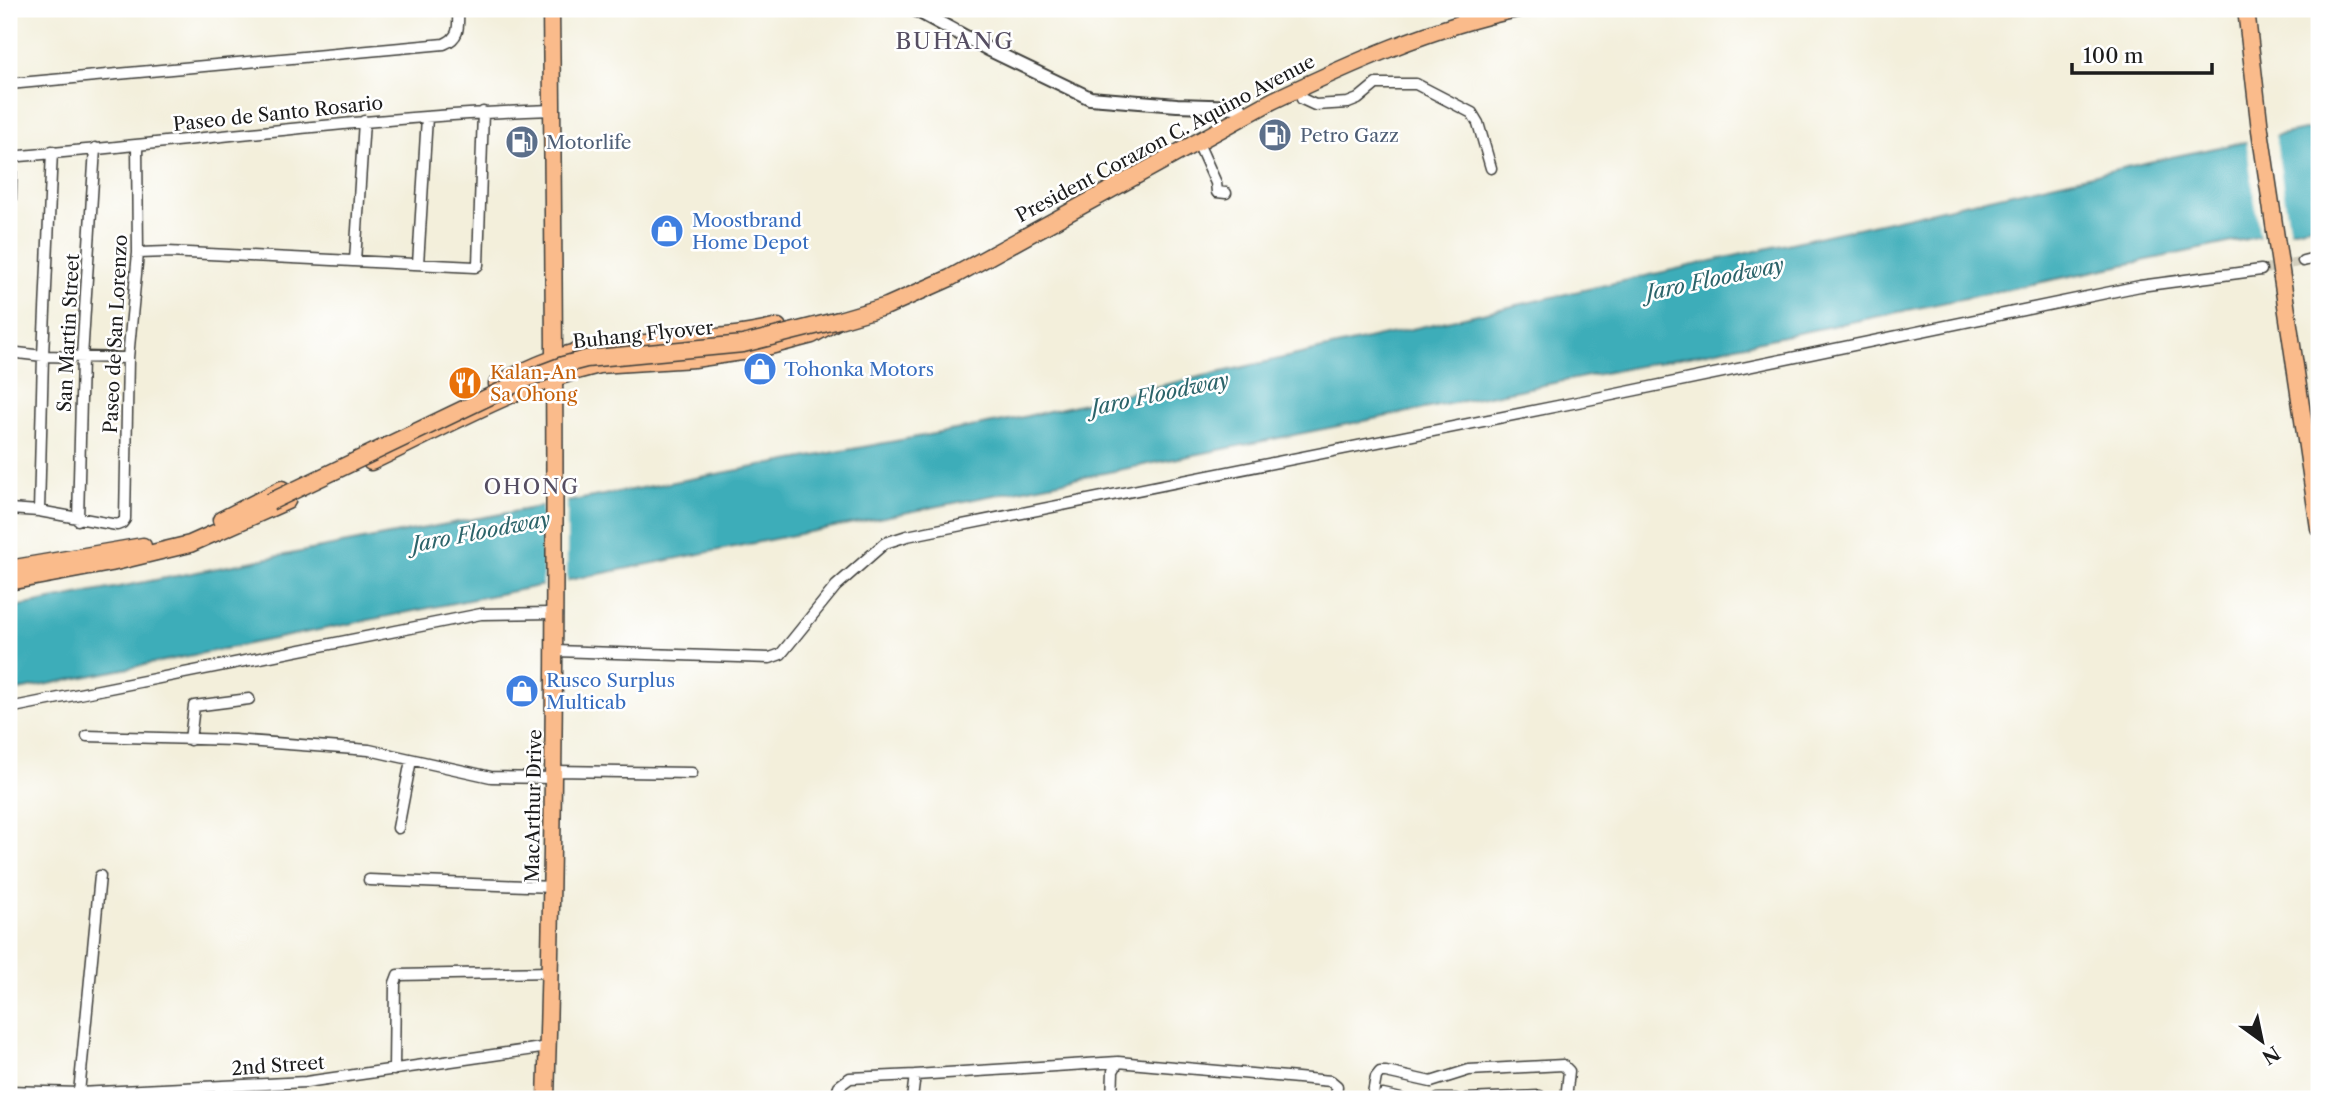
<svg xmlns="http://www.w3.org/2000/svg" width="2328" height="1108" font-family="'Libre Caslon Text',serif">
<style>
.water{fill:#3dadb9;stroke:#2c646a;stroke-width:2}
.pier{fill:#f3efdb}
.lines{fill:none;stroke-linecap:round;stroke-linejoin:round}
.minor-tunnel{stroke:#d3cfbe;stroke-width:10;stroke-dasharray:10 5;stroke-linecap:butt}
.minor-casing{stroke:#3c3c39;stroke-width:13}
.tertiary-casing{stroke:#3c3c39;stroke-width:16}
.primary-casing{stroke:#3c3c39;stroke-width:19}
.trunk-casing{stroke:#3c3c39;stroke-width:19}
.minor{stroke:#fff;stroke-width:10}
.tertiary{stroke:#fff;stroke-width:12}
.primary{stroke:#fabb8b;stroke-width:16}
.trunk{stroke:#fabb8b;stroke-width:16}
.primary-bridge-casing{stroke:#3c3c39;stroke-width:19;stroke-linecap:butt}
.trunk-bridge-casing{stroke:#3c3c39;stroke-width:19;stroke-linecap:butt}
.primary-bridge{stroke:#fabb8b;stroke-width:16}
.trunk-bridge{stroke:#fabb8b;stroke-width:16}
.labels{text-anchor:middle;stroke-width:5;stroke-linejoin:round;paint-order:stroke}
.street-label{font-size:19px;fill:#1c1c1c;stroke:#fff}
.service-label{font-size:19px;fill:#4e5e75;stroke:#fff;text-anchor:start}
.shop-label{font-size:19px;fill:#366cbe;stroke:#fff;text-anchor:start}
.food-label{font-size:19px;fill:#c56008;stroke:#fff;text-anchor:start}
.water-label{font-size:21px;font-style:italic;fill:#2c646a;stroke:#fff}
.neighbourhood-label{font-size:21px;letter-spacing:2px;fill:#564e62;stroke:#fff}
.quarter-label{font-size:23px;letter-spacing:2px;fill:#564e62;stroke:#fff}
</style>
<rect width="100%" height="100%" fill="#fff"/>
<filter id="ink" filterUnits="userSpaceOnUse"><feTurbulence type="fractalNoise" baseFrequency=".0143" numOctaves="2"/><feDisplacementMap in="SourceGraphic" scale="14" xChannelSelector="R" yChannelSelector="G"/><feConvolveMatrix kernelMatrix="1 2 1 2 8 2 1 2 1" color-interpolation-filters="sRGB"/></filter>
<filter id="wash" filterUnits="userSpaceOnUse"><feTurbulence type="fractalNoise" baseFrequency=".00686" numOctaves="4" result="noise"/><feDisplacementMap in="SourceGraphic" scale="28" xChannelSelector="R" yChannelSelector="G"/><feGaussianBlur stdDeviation="1.57" result="paint"/><feColorMatrix in="noise" values="0 0 0 0 0 0 0 0 0 0 0 0 0 0 0 0 0 1.4 0 .05"/><feComposite in="paint" operator="in"/></filter>
<g filter="url(#wash)">
<rect width="100%" height="100%" fill="#f3efdb"/>
<path class="water" d="M2319,127V224L1689,356L9,692V608L415,530L1014,419L2171,157Z"/>
<path class="pier" d="M2275,133L2290,234L2260,240L2246,139Z
M567,498V584L543,589L542,503Z"/>
</g>
<g filter="url(#ink)">
<g class="lines">
<path class="minor-tunnel" d="M2261,270L2303,261"/>
<defs>
<path id="minor" d="M9,84L444,44C461,37 458,26 458,9
M1302,99L1315,105L1348,103L1358,99L1376,84H1416L1472,113L1478,123L1491,168
M1198,143L1216,183L1217,192L1226,193
M9,157C190,142 370,116 552,110
M9,252L12,156
M138,253L168,252L475,267L478,265L483,112
M355,261L364,121
M2303,261L2319,257
M418,264L427,117
M9,352L43,356L128,358
M9,509L39,511L117,525L122,523L125,519L128,358L138,253L137,145
M39,511L43,356L52,151
M78,520L82,358L95,148
M555,651L770,658L781,654L836,586L885,543L907,536L1573,403L2140,286L2261,270
M9,708L481,614L554,613
M87,736L234,740L369,750L491,777L555,778
M190,740L194,706L249,699
M554,771L692,773
M398,828L411,760
M369,880L553,887
M394,1070L395,983L398,975L551,972
M9,1091L79,1093L306,1082L548,1047
M79,1093L100,876
M1383,1095L1401,1099
M836,1099L839,1086L850,1078L915,1075
M912,1099L915,1075L1118,1062L1331,1081L1337,1086L1336,1099
M1112,1099L1113,1071L1118,1062
M1372,1099L1376,1077L1380,1072H1386L1431,1082L1469,1070L1563,1065L1569,1071L1566,1099
M1438,1099H1456
M1467,1099L1540,1096L1542,1099"/>
<path id="tertiary" d="M914,9L988,49L1090,98L1177,105L1240,107"/>
<path id="primary" d="M497,384C528,369 558,354 592,349C654,339 717,342 778,327
M371,462C445,427 519,384 599,365L694,359L755,350L812,335L839,320L887,306L950,278L1272,101C1352,63 1431,27 1518,9
M221,520L282,489
M9,569L143,546
M9,582L111,563L190,544L287,501
M546,1099C558,736 555,372 551,9"/>
<path id="trunk" d="M2246,9L2260,130
M2282,278L2319,528"/>
</defs>
<use href="#minor" class="minor-casing"/>
<use href="#tertiary" class="tertiary-casing"/>
<use href="#primary" class="primary-casing"/>
<use href="#trunk" class="trunk-casing"/>
<use href="#minor" class="minor"/>
<use href="#tertiary" class="tertiary"/>
<use href="#primary" class="primary"/>
<use href="#trunk" class="trunk"/>
<defs>
<path id="primary-bridge" d="M270,502L526,379L563,365L586,359L743,344L839,320"/>
<path id="trunk-bridge" d="M2260,130L2282,278"/>
</defs>
<use href="#primary-bridge" class="primary-bridge-casing"/>
<use href="#trunk-bridge" class="trunk-bridge-casing"/>
<use href="#primary-bridge" class="primary-bridge"/>
<use href="#trunk-bridge" class="trunk-bridge"/>
</g>
</g>
<defs>
<symbol id="fuel-disc" viewBox="-11 -11 22 22"><circle r="9.5" fill="#5c6f8a" stroke="#fff"/><path d="M-5.5-6h7V0h2V4h1.3V-2.5L3-4.5l.8-.8L6-3V5H2.5V1h-1V6h-7ZM-4.2-4.7v3.2H.2V-4.7Z" fill="#fff"/></symbol>
<symbol id="shop-disc" viewBox="-11 -11 22 22"><circle r="9.5" fill="#3f7fe0" stroke="#fff"/><path d="M-5-2.5h2.3a2.7 3.5 0 0 1 5.4 0H5L5.5 6h-11ZM-1.5-2.5h3a1.5 2.3 0 0 0-3 0Z" fill="#fff"/></symbol>
<symbol id="restaurant-disc" viewBox="-11 -11 22 22"><circle r="9.5" fill="#e8710a" stroke="#fff"/><path d="M-5-6h1v4h1v-4h1v4h1v-4h1v5L-1.5 .5V6h-2V.5L-5-1ZM5-6V6H3V1.5H1.5Q1.5-4 5-6Z" fill="#fff"/></symbol>
</defs>
<g fill-rule="evenodd">
<use href="#fuel-disc" x="1256" y="116" width="38" height="38"/>
<use href="#fuel-disc" x="503" y="123" width="38" height="38"/>
<use href="#shop-disc" x="648" y="212" width="38" height="38"/>
<use href="#shop-disc" x="741" y="350" width="38" height="38"/>
<use href="#restaurant-disc" x="446" y="364" width="38" height="38"/>
<use href="#shop-disc" x="503" y="672" width="38" height="38"/>
</g>
<g class="labels">
<g class="street-label">
<text transform="translate(278 113) rotate(-6)" y="7">Paseo de Santo Rosario</text>
<text transform="translate(1165 138) rotate(-28)" y="7">President Corazon C. Aquino Avenue</text>
<text transform="translate(68 333) rotate(-87)" y="7">San Martin Street</text>
<text transform="translate(115 334) rotate(-87)" y="7">Paseo de San Lorenzo</text>
<text transform="translate(643 334) rotate(-6)" y="7">Buhang Flyover</text>
<text transform="translate(533 806) rotate(-89)" y="7">MacArthur Drive</text>
<text transform="translate(278 1065) rotate(-4)" y="7">2nd Street</text>
</g>
<g class="service-label">
<text x="1300" y="142">Petro Gazz</text>
<text x="546" y="149">Motorlife</text>
</g>
<g class="shop-label">
<text x="692" y="227">Moostbrand<tspan x="692" dy="22">Home Depot</tspan></text>
<text x="784" y="376">Tohonka Motors</text>
<text x="546" y="687">Rusco Surplus<tspan x="546" dy="22">Multicab</tspan></text>
</g>
<g class="food-label">
<text x="490" y="379">Kalan-An<tspan x="490" dy="22">Sa Ohong</tspan></text>
</g>
<g class="water-label">
<text transform="translate(1715 279) rotate(-12)" y="7">Jaro Floodway</text>
<text transform="translate(1160 394) rotate(-12)" y="7">Jaro Floodway</text>
<text transform="translate(481 532) rotate(-11)" y="7">Jaro Floodway</text>
</g>
<g class="neighbourhood-label">
<text x="532" y="494">OHONG</text>
</g>
<g class="quarter-label">
<text x="955" y="49">BUHANG</text>
</g>
</g>
<rect width="2328" height="1108" fill="none" stroke="#fff" stroke-width="35"/>
<g transform="translate(2262 1041) rotate(147)" stroke="#ffffff" stroke-width="5" paint-order="stroke">
<path d="M0-5L12 26L0 18L-12 26Z" fill="#1c1c1c"/>
<text y="-10" font-size="19" font-weight="bold" text-anchor="middle" fill="#1c1c1c">N</text>
</g>
<path d="M2072 63v10h140v-10" fill="none" stroke="#1c1c1c" stroke-width="3.5"/>
<text x="2083" y="63" font-size="21" fill="#1c1c1c" stroke="#ffffff" stroke-width="5" paint-order="stroke">100 m</text>
</svg>
